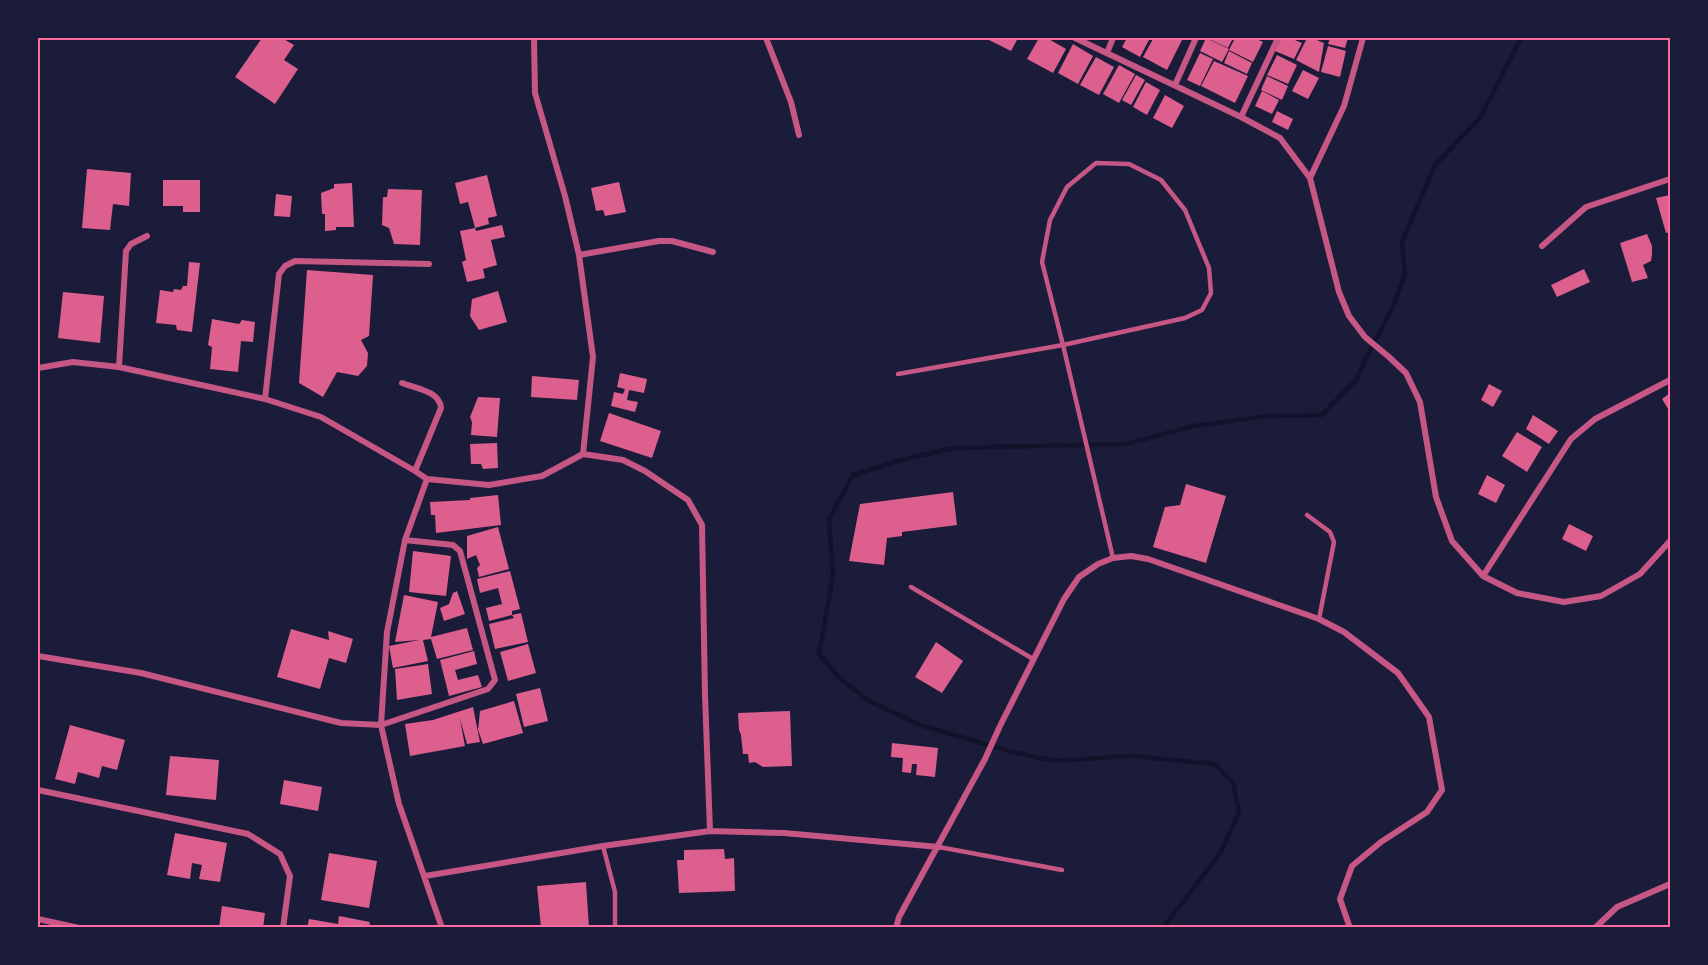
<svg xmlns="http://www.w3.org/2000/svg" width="1708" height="965" font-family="Barlow,sans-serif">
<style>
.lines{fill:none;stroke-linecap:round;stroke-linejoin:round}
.stream{stroke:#12122b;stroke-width:4.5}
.building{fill:#dd5f8e}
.service{stroke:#c65784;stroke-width:4.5}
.minor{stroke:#c65784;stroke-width:6}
.neatline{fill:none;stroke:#ff6b9d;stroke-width:2}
</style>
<rect width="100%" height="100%" fill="#1b1b3a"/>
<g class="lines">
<path class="stream" d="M1163,928L1221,852L1239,812L1233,783L1215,764L1130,756L1054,761L1009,751L920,725L871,702L840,679L819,654L833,576L829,519L853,475L902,460L953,448L1126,444L1194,426L1267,416L1322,415L1356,380L1369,352L1392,309L1405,274L1402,242L1435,165L1480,118L1521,38"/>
</g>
<path class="building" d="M262,38H282L294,45L284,60L298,69L275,104L235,77Z
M985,38H1018L1011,51Z
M1039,38H1047L1066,49L1053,73L1027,59Z
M1127,38H1183L1167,70L1143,57L1153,39L1150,38L1140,57L1122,47Z
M1206,38L1229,49L1222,62L1200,51Z
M1207,38H1233L1228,48Z
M1235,38H1254L1263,42L1253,62L1229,50Z
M1281,38H1290L1302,43L1294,59L1275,51Z
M1307,38H1312L1324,43L1319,72L1296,60Z
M1330,38H1348L1345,48L1328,44Z
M1073,44L1093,56L1078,84L1058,73Z
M1328,46L1346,51L1340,77L1321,72Z
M1229,51L1252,63L1247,74L1224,63Z
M1200,53L1213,59L1200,86L1187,80Z
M1277,55L1297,65L1288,84L1267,75Z
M1096,57L1114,67L1099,95L1080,85Z
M1214,61L1248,76L1235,103L1201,86Z
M1119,65L1135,74L1119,103L1103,94Z
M1303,70L1319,78L1308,99L1292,91Z
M1136,75L1145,80L1131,105L1122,100Z
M1267,76L1288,86L1282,100L1261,90Z
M1146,82L1160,90L1147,115L1133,107Z
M1262,91L1279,100L1272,114L1255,106Z
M1165,95L1184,106L1172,128L1153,118Z
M1277,111L1293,119L1288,130L1272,122Z
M87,169L131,173L129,206L113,204L110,230L82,228Z
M487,175L497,216L488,218L489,224L475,228L468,202L460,204L455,183Z
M163,180H200V212H183V206H163Z
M619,182L626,212L605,216L603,210L596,211L591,188Z
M352,183L354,227H336V230L325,231V214H322L321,193L334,188V184Z
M388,189L422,190L420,245L394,244L389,228L382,225L383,197H387Z
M276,194L292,196L290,217L274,216Z
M1670,195V232L1666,233L1656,198Z
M502,225L505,237L491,240L497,265L483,269L485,278L467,282L462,262L466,260L460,231L475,228L476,231Z
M1647,234L1652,246V254L1651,261L1643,265L1648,278L1632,282L1620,243Z
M189,262L200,263L192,332L177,330L176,325L156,323L160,290L173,292L174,289L181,290L183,286H187Z
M1584,269L1590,282L1557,297L1551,285Z
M307,270L373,275L369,336L361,340L368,353L367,366L358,376L337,372L323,397L299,383Z
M498,291L507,322L479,330L470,316L472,299Z
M63,292L104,296L100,343L58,338Z
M212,319L239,324L242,320L255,322L253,342L241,341L238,372L210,369L212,347L208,345Z
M620,373L647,379L644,393L629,390L627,400L638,402L635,412L611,406L614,392L623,394L625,389L617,387Z
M532,376L579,380L577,400L531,397Z
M1489,384L1502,391L1493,407L1481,400Z
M1670,393V412L1662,399Z
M478,397L500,398L497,437L471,435L472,422L470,417Z
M609,413L661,431L652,458L600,441Z
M1533,415L1558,431L1549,444L1526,429Z
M1517,432L1542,447L1527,472L1502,456Z
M497,443L498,468L483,469L481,464H471L470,444Z
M1487,475L1505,485L1496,503L1478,494Z
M1186,484L1226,496L1206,563L1153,547L1165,507L1180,505Z
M953,492L957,525L902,532V536L887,538L884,565L849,561L860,504Z
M498,495L501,525L436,533L435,515H431L430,502L470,500V498Z
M1569,524L1593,536L1586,551L1562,539Z
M498,527L509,569L479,577L477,568L480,565L476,555L467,559V536Z
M413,551L451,556L446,596L409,592Z
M510,571L520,609L512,611V615L489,621L486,608L502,604L498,588L480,593L477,579Z
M457,591L465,614L444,621L440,608L449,604L453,593Z
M404,595L438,602L431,637L467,628L473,650L437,659L431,639L423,640L428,661L393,668L389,646L419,640L395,642Z
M521,613L528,642L495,649L489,624L514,618L512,615Z
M291,629L329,640L328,631L353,639L346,663L329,658L320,689L277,677Z
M936,642L963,661L942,693L915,677Z
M528,644L536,673L508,681L500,652Z
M474,651L477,664L455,670L458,680L478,675L482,687L449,696L440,660Z
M428,664L432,694L397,700L395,669Z
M540,688L548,721L524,727L516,694Z
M514,701L523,733L483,744L478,730L480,711Z
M473,707L480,742L467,744L460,719L465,746L410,756L405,724L433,720Z
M790,711L792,766L763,767L755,762L749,763L748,754H743L741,735L739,730L738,713Z
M70,725L125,740L117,770L102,766L99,778L78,772L75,784L55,779Z
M892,743L938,748L935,777L916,775L917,764H912L911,773L902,772L903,758L891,757Z
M170,756L219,760L216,800L166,795Z
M284,780L322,787L318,811L280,804Z
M175,833L227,843L220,882L199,879L202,865L192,863L190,879L167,875Z
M724,849L725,859L734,858L735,891L679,893L677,860H684V850Z
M329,853L377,861L369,908L321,900Z
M586,882L589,928H541L537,886Z
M222,906L265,913L263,928H219Z
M339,916L370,922L369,928H307L309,919L338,924Z"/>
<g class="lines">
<path class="service" d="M898,374L1063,345L1042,262L1050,220L1067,187L1096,163L1129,164L1161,180L1185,210L1209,268L1211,293L1202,310L1185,318L1063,345L1113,558
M1307,515L1330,532L1334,542L1319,619
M911,587L1033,659
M603,846L615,892V928
M939,847L1062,870"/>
<path class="minor" d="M534,38L535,93L565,196L579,255L593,357L583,454
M766,38L791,102L799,135
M1075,38L1241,117L1280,138L1310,178L1339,292L1349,316L1365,337L1389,357L1406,373L1420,402L1436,497L1452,541L1483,576L1517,593L1564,602L1601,596L1640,574L1670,541
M1107,53L1113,38
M1175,85L1196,38
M1241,117L1278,38
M1310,178L1344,106L1363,38
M1542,246L1586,207L1670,179
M579,255L659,241H672L713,252
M119,367L126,251L131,244L147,236
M38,368L73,362L119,367L265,399L321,417L415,471L427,479
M402,383C415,388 440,391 441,408L415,471
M265,399L279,274L285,266L295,261L429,264
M583,454L623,460L645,471L688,500L702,525L705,695L710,831
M427,479L405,540L387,632L381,725L399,804L442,928
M427,479L489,485L542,476L583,454
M1483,576L1571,439L1595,419L1670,380
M38,656L141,673L341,723L381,725L488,689L495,680L460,551L453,545L405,540
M38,790L248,834L280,854L290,876L283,928
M425,876L603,846L710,831L784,833L939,847
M38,919L79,928
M896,928L899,917L985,759L1000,726L1064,599L1079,577L1098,564L1113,558L1131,556L1148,559L1319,619L1344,632L1398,673L1429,717L1442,790L1427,812L1381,842L1352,866L1340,899L1350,928
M1595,928L1617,907L1670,884"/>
</g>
<rect width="1708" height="965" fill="none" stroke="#1b1b3a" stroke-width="78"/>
<rect x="39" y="39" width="1630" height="887" class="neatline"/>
</svg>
